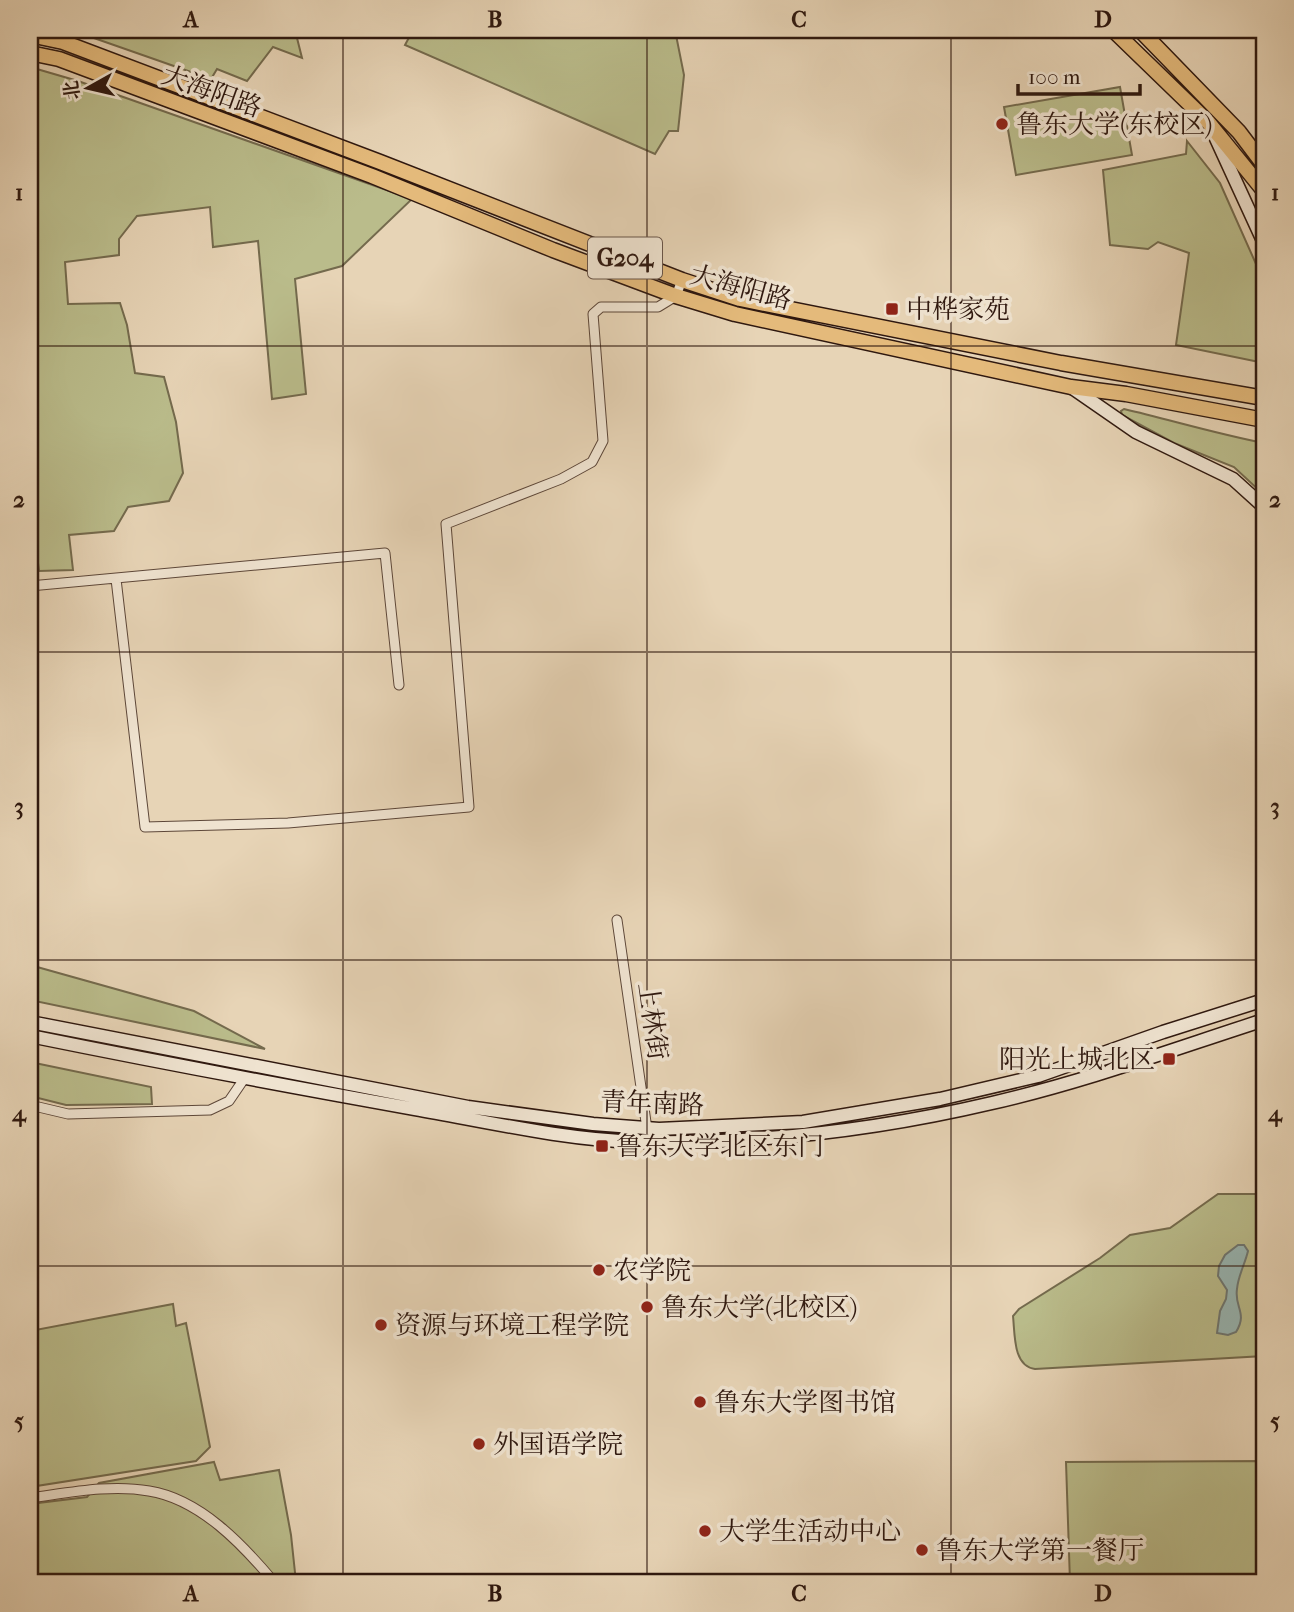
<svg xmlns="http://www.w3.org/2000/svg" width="1294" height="1612" font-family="'IM FELL French Canon','Noto Serif SC',serif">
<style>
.green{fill:#babc8b;stroke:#746a4d;stroke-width:2}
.water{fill:#98b7b5;stroke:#6e7773;stroke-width:2}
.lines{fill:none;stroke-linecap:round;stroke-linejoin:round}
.minor-casing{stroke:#5d4739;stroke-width:11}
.secondary-casing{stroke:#2f180f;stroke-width:15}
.primary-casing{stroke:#2f180f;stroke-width:17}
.trunk-casing{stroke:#2f180f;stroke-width:17}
.minor{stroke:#efe3d0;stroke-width:9}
.secondary{stroke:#efe3d0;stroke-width:12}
.primary{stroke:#e4ba7b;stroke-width:14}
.trunk{stroke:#e4ba7b;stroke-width:14}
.grid{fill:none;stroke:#2f180f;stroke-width:2;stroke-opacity:0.55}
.poi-dot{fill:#8f2418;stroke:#efe3d0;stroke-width:2.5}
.labels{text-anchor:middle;stroke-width:7;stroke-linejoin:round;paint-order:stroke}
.shield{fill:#efe3d0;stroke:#695549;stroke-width:2}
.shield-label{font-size:24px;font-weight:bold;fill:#2f180f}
.street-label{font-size:26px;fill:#2f180f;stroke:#efe3d0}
.poi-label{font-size:26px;fill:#2f180f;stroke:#efe3d0;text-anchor:start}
.neatline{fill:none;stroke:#2f180f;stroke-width:2.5}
.grid-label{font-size:23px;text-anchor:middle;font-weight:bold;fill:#2f180f}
</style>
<rect width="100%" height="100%" fill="#e7d4b6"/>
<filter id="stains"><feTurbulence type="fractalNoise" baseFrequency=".00286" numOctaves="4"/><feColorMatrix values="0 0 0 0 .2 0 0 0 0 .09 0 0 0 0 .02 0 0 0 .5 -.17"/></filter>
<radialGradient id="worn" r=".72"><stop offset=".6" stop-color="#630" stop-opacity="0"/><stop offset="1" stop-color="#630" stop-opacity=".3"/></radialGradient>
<path class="green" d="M71,30H295L302,58L273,47L247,81L217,69L211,79Z
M413,30H675L684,75L678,131H669L655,154L405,45Z
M30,67L78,81L412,199L342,266L295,279L306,394L272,399L258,241L213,247L210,207L137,216L119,239V255L65,262L68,304L120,303L127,325L135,373L164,377L176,422L183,473L169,501L128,507L114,531L69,535L73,570L39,571L30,498Z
M1120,87L1132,155L1016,175L1004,107Z
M1187,141L1220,183L1264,282V363L1176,345L1189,253L1158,242L1148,249L1110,245L1103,170L1186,154Z
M1124,409C1171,420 1217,434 1264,443V495L1234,467L1174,443L1122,415L1121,411Z
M30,965L194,1011L265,1049L30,1000Z
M30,1062L151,1087L152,1104L66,1105L30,1096Z
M1218,1194H1264V1356L1035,1369C1013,1366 1015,1335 1013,1316L1019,1309L1100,1258L1130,1235L1170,1228Z
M173,1304L176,1326L186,1323L210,1447L196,1461L30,1487V1331Z
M1264,1461V1582H1070L1066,1462Z
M214,1462L220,1480L279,1470L291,1535L296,1582H30V1504L87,1497L99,1483Z"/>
<path class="water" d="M1238,1245H1244L1248,1251C1245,1264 1238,1276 1237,1289C1234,1307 1248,1313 1236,1332L1228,1335L1217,1333L1220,1311L1226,1299L1227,1290L1218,1276L1219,1266L1225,1255Z"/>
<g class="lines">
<defs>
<path id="minor" d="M116,579L145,827L288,823L469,807L446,524L561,479L592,462L603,441L593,314L601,307H658L676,296L682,280
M30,586L385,553L399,685
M617,920L647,1129
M30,1105L68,1114L210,1110L229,1101L244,1079
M30,1498C68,1493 110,1484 149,1491C200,1499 243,1545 274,1582"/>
<path id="secondary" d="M1213,132L1264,243
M1071,387L1136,432L1233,479L1264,507
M30,1022L468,1107L593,1124L659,1129L803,1122L940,1099L1038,1076L1163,1032L1264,1000
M30,1036C158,1062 286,1086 415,1109C489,1122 565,1140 640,1142C758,1144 877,1130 992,1103C1084,1082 1174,1049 1264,1020"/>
<path id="primary" d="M1113,30L1208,122L1264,191
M1140,30L1239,132L1264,165"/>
<path id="trunk" d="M30,35L63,42L380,162L682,280L740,299L1061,363L1264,398
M30,53L59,59L372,176L553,250L676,296L735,314L1071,387L1126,394L1264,420"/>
</defs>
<use href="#minor" class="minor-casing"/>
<use href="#secondary" class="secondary-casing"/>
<use href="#primary" class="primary-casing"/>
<use href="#trunk" class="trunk-casing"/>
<use href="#minor" class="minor"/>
<use href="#secondary" class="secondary"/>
<use href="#primary" class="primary"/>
<use href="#trunk" class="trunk"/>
</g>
<path class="grid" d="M343,30V1582M647,30V1582M951,30V1582M30,346H1264M30,652H1264M30,960H1264M30,1266H1264"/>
<g class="poi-dot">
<circle cx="1002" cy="124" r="7"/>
<rect x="885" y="302" width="14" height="14" rx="3.5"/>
<rect x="1162" y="1052" width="14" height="14" rx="3.5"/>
<rect x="595" y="1139" width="14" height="14" rx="3.5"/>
<circle cx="599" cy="1270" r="7"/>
<circle cx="647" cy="1307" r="7"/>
<circle cx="381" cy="1325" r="7"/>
<circle cx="700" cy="1402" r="7"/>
<circle cx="479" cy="1444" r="7"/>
<circle cx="705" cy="1531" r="7"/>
<circle cx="922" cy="1550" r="7"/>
</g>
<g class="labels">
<rect class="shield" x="588" y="237.5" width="74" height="41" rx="5"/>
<g class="shield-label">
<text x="625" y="266">G204</text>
</g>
<g class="street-label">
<text transform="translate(212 91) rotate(20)" y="9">大海阳路</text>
<text transform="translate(741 287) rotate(15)" y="9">大海阳路</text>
<text transform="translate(653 1021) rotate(82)" y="9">上林街</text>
<text transform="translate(652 1103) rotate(2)" y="9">青年南路</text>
</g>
<g class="poi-label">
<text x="1016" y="133">鲁东大学(东校区)</text>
<text x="906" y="318">中桦家苑</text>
<text x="1155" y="1068" text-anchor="end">阳光上城北区</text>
<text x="616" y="1155">鲁东大学北区东门</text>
<text x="613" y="1279">农学院</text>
<text x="661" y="1316">鲁东大学(北校区)</text>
<text x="395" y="1334">资源与环境工程学院</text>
<text x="714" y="1411">鲁东大学图书馆</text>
<text x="493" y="1453">外国语学院</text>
<text x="719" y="1540">大学生活动中心</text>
<text x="936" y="1559">鲁东大学第一餐厅</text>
</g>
</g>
<rect width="1294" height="1612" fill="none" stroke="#e7d4b6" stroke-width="77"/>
<g transform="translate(88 88) rotate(262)" stroke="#efe3d0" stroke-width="5" paint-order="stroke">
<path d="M0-5L12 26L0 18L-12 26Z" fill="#2f180f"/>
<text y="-10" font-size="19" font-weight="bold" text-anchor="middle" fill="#2f180f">北</text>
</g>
<path d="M1018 84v10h122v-10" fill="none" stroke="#2f180f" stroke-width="3.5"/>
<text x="1028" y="84" font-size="21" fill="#2f180f" stroke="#efe3d0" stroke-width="5" paint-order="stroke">100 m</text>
<rect x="38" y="38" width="1218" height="1536" class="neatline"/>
<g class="grid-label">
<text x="191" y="27">A</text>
<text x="495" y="27">B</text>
<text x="799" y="27">C</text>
<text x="1103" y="27">D</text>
<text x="19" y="200">1</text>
<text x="1275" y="200">1</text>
<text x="19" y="507">2</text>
<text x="1275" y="507">2</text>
<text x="19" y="814">3</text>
<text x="1275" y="814">3</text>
<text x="19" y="1121">4</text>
<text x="1275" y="1121">4</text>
<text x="19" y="1428">5</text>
<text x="1275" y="1428">5</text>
<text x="191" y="1601">A</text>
<text x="495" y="1601">B</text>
<text x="799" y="1601">C</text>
<text x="1103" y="1601">D</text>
</g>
<rect width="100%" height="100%" filter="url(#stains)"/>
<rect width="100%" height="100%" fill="url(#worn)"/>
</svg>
